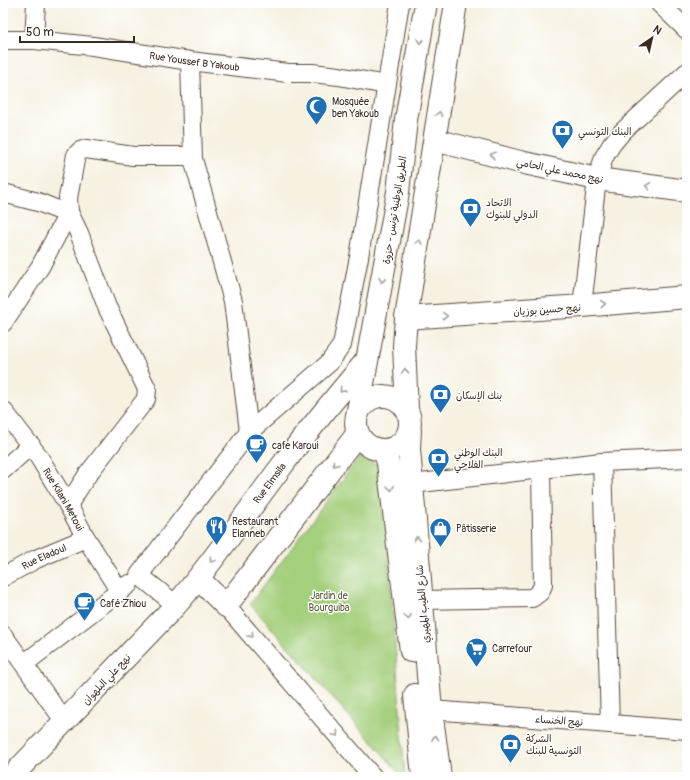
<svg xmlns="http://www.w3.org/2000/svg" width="690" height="780" font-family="Pangolin,'Playpen Sans Arabic',sans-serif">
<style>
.green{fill:#a4cf7c;stroke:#707c4d}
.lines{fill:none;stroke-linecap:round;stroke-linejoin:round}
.street-casing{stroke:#57483b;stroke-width:20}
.secondary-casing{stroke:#57483b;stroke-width:24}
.primary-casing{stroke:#57483b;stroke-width:24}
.street{stroke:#fff;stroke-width:18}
.secondary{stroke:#fff;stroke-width:22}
.primary{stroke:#fff;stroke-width:22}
.oneway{stroke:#a79f9a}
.labels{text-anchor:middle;stroke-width:3;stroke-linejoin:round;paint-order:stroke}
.street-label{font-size:10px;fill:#3b2a1e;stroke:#fff}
.poi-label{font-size:10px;fill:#3b2a1e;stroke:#fff;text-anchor:start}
.park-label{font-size:10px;fill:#5a5c3a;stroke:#fff}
</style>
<rect width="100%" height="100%" fill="#fff"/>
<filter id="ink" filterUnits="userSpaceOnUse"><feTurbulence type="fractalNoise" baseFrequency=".025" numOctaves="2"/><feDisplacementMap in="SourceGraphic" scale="8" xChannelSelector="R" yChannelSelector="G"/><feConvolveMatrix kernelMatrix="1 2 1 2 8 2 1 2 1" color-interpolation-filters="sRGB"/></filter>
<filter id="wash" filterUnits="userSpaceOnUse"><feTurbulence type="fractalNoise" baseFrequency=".012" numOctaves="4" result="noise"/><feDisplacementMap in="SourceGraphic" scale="16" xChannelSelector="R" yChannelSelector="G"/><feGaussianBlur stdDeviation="0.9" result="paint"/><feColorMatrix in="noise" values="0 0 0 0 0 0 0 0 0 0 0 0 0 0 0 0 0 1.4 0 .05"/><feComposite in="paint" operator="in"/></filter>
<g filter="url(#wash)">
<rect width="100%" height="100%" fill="#f6f1e1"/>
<path class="green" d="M360,456L382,467L405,777H403L250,604Z"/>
</g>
<g filter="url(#ink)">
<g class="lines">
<defs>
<g id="street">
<path d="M659,3L687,30"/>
<path id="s1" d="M3,40H34L93,46L190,61L288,73H312L339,76L386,85"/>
<path d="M34,40L36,3"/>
<path d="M190,61L193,159L233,301L249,432"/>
<path d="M3,193L38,202L68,214"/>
<path d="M582,306L597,179L604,157L612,144L623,131L687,72"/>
<path d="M3,323L40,267L69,212"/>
<path id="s2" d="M3,410L37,454L68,505L86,538L120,592"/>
<path d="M602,462L687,458"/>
<path d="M3,470L31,445"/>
<path d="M412,484L602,462L610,724"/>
<path d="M68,505L88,474L146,399L147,389L107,307L79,233L69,212L68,198L76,155L80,151L86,149L133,156H192"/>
<path id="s3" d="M3,577L36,559L86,538"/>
<path d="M422,600L532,598L540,592L543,585L541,470"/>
<path d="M176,605L139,575L249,432L329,363L342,345L359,257L400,3"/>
<path d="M226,606L373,777"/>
<path d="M3,635L65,722"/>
<path d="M25,663L129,584"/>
<path d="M431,710L687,730"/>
</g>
<g id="secondary">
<path d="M435,140L520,162L597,179L687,191"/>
<path d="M406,318L582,306L687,297"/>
<path d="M199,579L226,606L358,433"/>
<path id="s4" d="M11,777L176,605C214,561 246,513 281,467C308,430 338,395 367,360"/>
</g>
<path id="primary" d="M356 423a27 27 0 1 1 54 0a27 27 0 1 1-54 0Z
M407,410L404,346L406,318L456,3
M357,416L398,192L406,120L426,3
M410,430L409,449L431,710L440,777
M384,450L388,463L411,651
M415,695L423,777"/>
</defs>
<use href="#street" class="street-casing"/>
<use href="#secondary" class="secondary-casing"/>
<use href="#primary" class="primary-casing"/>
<use href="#street" class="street"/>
<use href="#secondary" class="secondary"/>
<use href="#primary" class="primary"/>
</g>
<defs><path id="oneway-chevron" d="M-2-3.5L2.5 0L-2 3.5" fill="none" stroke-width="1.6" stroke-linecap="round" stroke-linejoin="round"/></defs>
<g class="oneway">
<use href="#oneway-chevron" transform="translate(420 41) rotate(99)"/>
<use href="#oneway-chevron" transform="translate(439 114) rotate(-82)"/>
<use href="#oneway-chevron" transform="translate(493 155) rotate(-165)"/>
<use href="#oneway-chevron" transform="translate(648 186) rotate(-172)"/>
<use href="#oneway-chevron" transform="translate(419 242) rotate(-81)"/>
<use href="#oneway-chevron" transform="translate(382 280) rotate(100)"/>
<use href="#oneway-chevron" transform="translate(603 304) rotate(-5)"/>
<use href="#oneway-chevron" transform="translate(445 316) rotate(-2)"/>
<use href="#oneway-chevron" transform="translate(405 371) rotate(-92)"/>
<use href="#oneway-chevron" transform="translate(342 390) rotate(131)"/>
<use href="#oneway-chevron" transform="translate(335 464) rotate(127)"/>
<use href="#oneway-chevron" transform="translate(391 488) rotate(83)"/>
<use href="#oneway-chevron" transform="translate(417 539) rotate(-95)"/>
<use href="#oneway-chevron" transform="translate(212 560) rotate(126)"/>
<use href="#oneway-chevron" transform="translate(408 617) rotate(83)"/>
<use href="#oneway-chevron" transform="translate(251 635) rotate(49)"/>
<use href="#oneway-chevron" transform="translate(336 734) rotate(49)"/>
<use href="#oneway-chevron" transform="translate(435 738) rotate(-97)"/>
</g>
</g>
<defs>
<symbol id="mosque-pin" viewBox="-11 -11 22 30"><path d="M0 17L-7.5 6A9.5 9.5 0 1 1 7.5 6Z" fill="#1f6fb2" stroke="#fff"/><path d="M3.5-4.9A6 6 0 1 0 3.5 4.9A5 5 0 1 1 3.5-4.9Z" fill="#fff"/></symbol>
<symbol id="bank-pin" viewBox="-11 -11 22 30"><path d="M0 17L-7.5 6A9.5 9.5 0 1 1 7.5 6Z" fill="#1f6fb2" stroke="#fff"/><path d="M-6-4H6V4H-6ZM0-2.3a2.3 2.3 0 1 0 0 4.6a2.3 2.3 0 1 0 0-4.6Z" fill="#fff"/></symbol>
<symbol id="cafe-pin" viewBox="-11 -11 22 30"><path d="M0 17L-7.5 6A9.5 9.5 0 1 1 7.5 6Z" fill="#1f6fb2" stroke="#fff"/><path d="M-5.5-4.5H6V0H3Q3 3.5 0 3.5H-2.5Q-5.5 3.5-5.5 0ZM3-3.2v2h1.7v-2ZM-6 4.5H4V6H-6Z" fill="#fff"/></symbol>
<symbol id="restaurant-pin" viewBox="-11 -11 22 30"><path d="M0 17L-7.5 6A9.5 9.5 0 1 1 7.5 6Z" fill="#1f6fb2" stroke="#fff"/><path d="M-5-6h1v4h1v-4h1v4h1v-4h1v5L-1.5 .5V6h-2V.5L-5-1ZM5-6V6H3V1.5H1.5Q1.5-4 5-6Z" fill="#fff"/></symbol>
<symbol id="shop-pin" viewBox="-11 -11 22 30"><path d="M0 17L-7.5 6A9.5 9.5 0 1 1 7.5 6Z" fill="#1f6fb2" stroke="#fff"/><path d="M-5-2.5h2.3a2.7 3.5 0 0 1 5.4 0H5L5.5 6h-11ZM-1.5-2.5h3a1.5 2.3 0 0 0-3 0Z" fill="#fff"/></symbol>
<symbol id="supermarket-pin" viewBox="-11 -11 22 30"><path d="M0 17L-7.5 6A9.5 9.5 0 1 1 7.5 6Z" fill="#1f6fb2" stroke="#fff"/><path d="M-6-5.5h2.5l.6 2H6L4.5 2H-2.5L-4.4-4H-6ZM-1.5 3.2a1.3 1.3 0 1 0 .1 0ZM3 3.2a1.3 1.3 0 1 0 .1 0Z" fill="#fff"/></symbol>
</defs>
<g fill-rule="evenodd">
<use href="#mosque-pin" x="304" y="94" width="25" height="34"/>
<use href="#bank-pin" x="550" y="118" width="25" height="34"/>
<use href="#bank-pin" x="458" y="196" width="25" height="34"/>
<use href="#bank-pin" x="428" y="382" width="25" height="34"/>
<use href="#cafe-pin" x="244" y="432" width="25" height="34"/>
<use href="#bank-pin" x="426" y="446" width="25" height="34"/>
<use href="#restaurant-pin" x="204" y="514" width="25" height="34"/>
<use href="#shop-pin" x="428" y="516" width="25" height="34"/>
<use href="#cafe-pin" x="72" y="590" width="25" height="34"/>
<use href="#supermarket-pin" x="464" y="636" width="25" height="34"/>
<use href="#bank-pin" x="498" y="732" width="25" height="34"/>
</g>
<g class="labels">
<g class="street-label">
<text dy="4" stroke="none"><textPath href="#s1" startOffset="193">Rue Youssef B Yakoub</textPath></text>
<text transform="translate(560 170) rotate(12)" y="4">نهج محمد علي الحامي</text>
<text transform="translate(394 210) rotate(-81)" y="4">الطريق الوطنية تونس - حزوة</text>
<text transform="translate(547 309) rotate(-4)" y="4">نهج حسين بوزيان</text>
<text dy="4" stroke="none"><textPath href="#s4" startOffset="392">Rue Elmsila</textPath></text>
<text dy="4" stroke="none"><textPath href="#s2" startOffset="108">Rue Kilani Metoui</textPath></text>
<text dy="4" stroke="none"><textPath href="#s3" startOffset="46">Rue Eladoul</textPath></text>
<text transform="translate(422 604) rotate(-95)" y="4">شارع الطيب المهيري</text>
<text transform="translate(106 679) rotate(-47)" y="4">نهج علي البلهوان</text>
<text transform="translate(559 720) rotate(4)" y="4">نهج الخنساء</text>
</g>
<g class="poi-label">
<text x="332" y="105">Mosquée<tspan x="332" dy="12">ben Yakoub</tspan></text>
<text x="578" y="135">البنك التونسي</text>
<text x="486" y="206">الاتحاد<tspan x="486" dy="12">الدولي للبنوك</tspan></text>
<text x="456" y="399">بنك الإسكان</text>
<text x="272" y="449">cafe Karoui</text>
<text x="454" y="456">البنك الوطني<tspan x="454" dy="12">الفلاحي</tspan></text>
<text x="232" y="525">Restaurant<tspan x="232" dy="12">Elanneb</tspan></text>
<text x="456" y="532">Pâtisserie</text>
<text x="100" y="607">Café Zhiou</text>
<text x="492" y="652">Carrefour</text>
<text x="526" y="742">الشركة<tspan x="526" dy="12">التونسية للبنك</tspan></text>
</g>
<g class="park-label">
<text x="329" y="599">Jardin de<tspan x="329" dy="12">Bourguiba</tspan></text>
</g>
</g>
<rect width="690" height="780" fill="none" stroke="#fff" stroke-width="16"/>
<g transform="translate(652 38) rotate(34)" stroke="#ffffff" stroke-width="3" paint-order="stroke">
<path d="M0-3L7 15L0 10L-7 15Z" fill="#3b2a1e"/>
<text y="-6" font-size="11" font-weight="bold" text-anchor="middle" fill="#3b2a1e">N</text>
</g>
<path d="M20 36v6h114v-6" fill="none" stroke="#3b2a1e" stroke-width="2"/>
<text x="26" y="36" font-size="12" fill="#3b2a1e" stroke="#ffffff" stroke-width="3" paint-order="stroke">50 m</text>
</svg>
